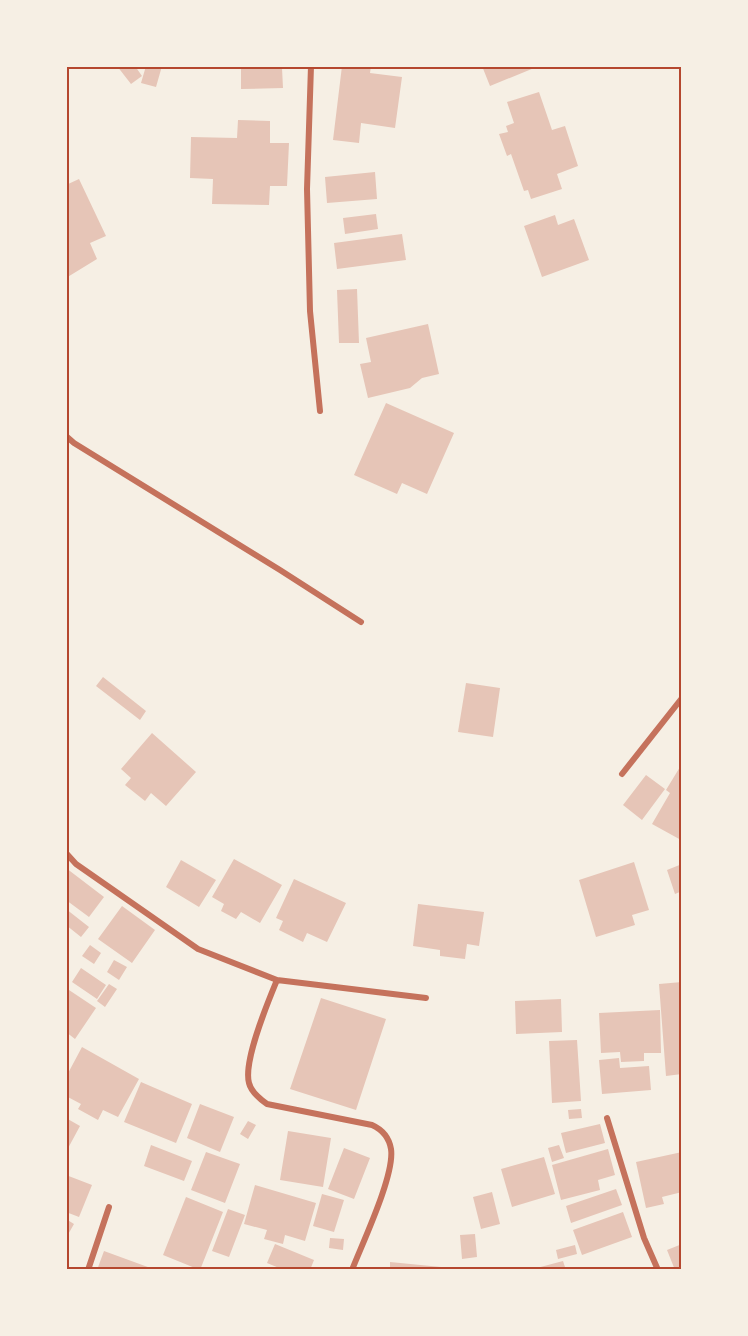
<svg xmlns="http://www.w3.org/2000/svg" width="748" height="1336" font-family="'Public Sans',sans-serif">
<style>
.building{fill:#e6c5b7}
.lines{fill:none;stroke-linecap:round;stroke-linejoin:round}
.minor{stroke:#c5725c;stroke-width:6}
.neatline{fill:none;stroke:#b5482f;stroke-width:2}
</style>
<rect width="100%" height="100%" fill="#f6efe4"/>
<path class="building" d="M117,66H135L142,76L131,84Z
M146,66H162L156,87L141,83Z
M342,66H371L370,73L402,77L395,128L361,123L359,143L333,140Z
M482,66H539L490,86Z
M282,68L283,88L241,89V69Z
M539,92L552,130L565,126L578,166L557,174L562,189L531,199L528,190L524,191L511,154L507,156L499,134L508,132L506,126L514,123L507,102Z
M238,120L270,121V143H289L287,186H270L269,205L212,204L213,179L190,178L191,137L237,138Z
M375,172L377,199L327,203L325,177Z
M79,179L106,236L90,243L97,259L66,278V185Z
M376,214L378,229L345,234L343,218Z
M555,215L558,225L574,219L589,260L542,277L524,226Z
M402,234L406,260L337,269L334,243Z
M357,289L359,343H339L337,290Z
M428,324L439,374L422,378L410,388L368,398L360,364L371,362L366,338Z
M386,403L454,433L427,494L402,483L397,494L354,475Z
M103,677L146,711L140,720L96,686Z
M466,683L500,688L493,737L458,732Z
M152,733L196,772L166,806L151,793L145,801L125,785L131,778L121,769Z
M680,767L682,768L681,840L652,824L670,793L666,790Z
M646,775L665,789L642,820L623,805Z
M234,859L282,885L260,923L241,912L236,919L221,911L224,904L212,897Z
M181,860L216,880L199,907L166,887Z
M634,862L649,910L632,915L635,925L596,937L579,880Z
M682,864V891L675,894L667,870Z
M66,868L104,897L89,917L66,900Z
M294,879L346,903L327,942L307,933L303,942L279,930L283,921L276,918Z
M418,904L484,912L479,946L467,944L465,959L440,956V950L413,946Z
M122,906L155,930L132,963L98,939Z
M66,909L89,927L81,937L66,925Z
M90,945L101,953L94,964L82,956Z
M114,960L127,967L119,980L107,972Z
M81,968L106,985L97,999L72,982Z
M682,982V1074L666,1076L659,984Z
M109,984L117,989L105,1007L97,1001Z
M69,990L96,1008L75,1039L66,1032V995Z
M321,998L386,1019L356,1110L290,1089Z
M561,999L562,1032L516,1034L515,1001Z
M660,1010L661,1053H644V1061L621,1062L620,1052L601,1053L599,1013Z
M577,1040L581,1101L552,1103L549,1041Z
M82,1047L139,1079L118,1117L103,1110L98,1120L78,1109L81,1104L66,1096V1077Z
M619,1058L620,1068L649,1066L651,1090L602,1094L599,1060Z
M141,1082L192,1104L176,1143L124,1122Z
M200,1104L234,1117L220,1152L187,1138Z
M581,1109L582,1118L569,1119L568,1110Z
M66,1118L80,1126L66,1152Z
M248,1121L256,1125L248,1139L240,1134Z
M600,1124L605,1143L566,1153L561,1133Z
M288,1131L331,1138L323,1187L280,1180Z
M151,1145L192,1161L184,1181L144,1166Z
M559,1145L564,1158L552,1162L548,1148Z
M344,1148L370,1158L354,1199L328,1189Z
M608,1149L615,1175L598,1180L600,1190L561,1200L552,1165Z
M206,1152L240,1164L225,1203L191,1190Z
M682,1152V1192L662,1197L664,1204L646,1208L636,1162Z
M544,1157L555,1194L512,1207L501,1169Z
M66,1175L92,1185L79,1217L66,1212Z
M255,1185L316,1203L305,1241L285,1235L283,1244L264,1239L267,1230L244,1224Z
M616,1189L622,1205L571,1223L566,1206Z
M492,1192L500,1224L481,1229L473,1197Z
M322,1194L344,1200L334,1232L313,1226Z
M186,1197L223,1212L200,1270L163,1255Z
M228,1209L245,1215L229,1257L212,1251Z
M623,1212L632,1237L582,1255L573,1230Z
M66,1219L74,1224L66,1238Z
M475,1234L477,1257L462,1259L460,1235Z
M330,1238L344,1239L343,1250L329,1248Z
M275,1244L314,1260L310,1270H284L267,1263Z
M682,1244V1268L675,1270L667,1250Z
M575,1245L577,1254L558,1259L556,1250Z
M104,1251L156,1270H97Z
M563,1261L566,1270H533V1269Z
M390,1262L441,1267L440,1270H390Z"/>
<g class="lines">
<path class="minor" d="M311,66L307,189L310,311L320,411
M66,436L74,443L280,570L361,622
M622,774L682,698
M66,853L76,864L198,949L277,980L426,998
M277,980C268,1002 243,1061 249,1083C251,1092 260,1099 267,1104L372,1125C383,1130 389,1137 391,1149C395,1175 362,1244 352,1270
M607,1118L644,1238L658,1270
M88,1270L109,1207"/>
</g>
<rect width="748" height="1336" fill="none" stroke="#f6efe4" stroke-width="135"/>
<rect x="68" y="68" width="612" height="1200" class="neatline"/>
</svg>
